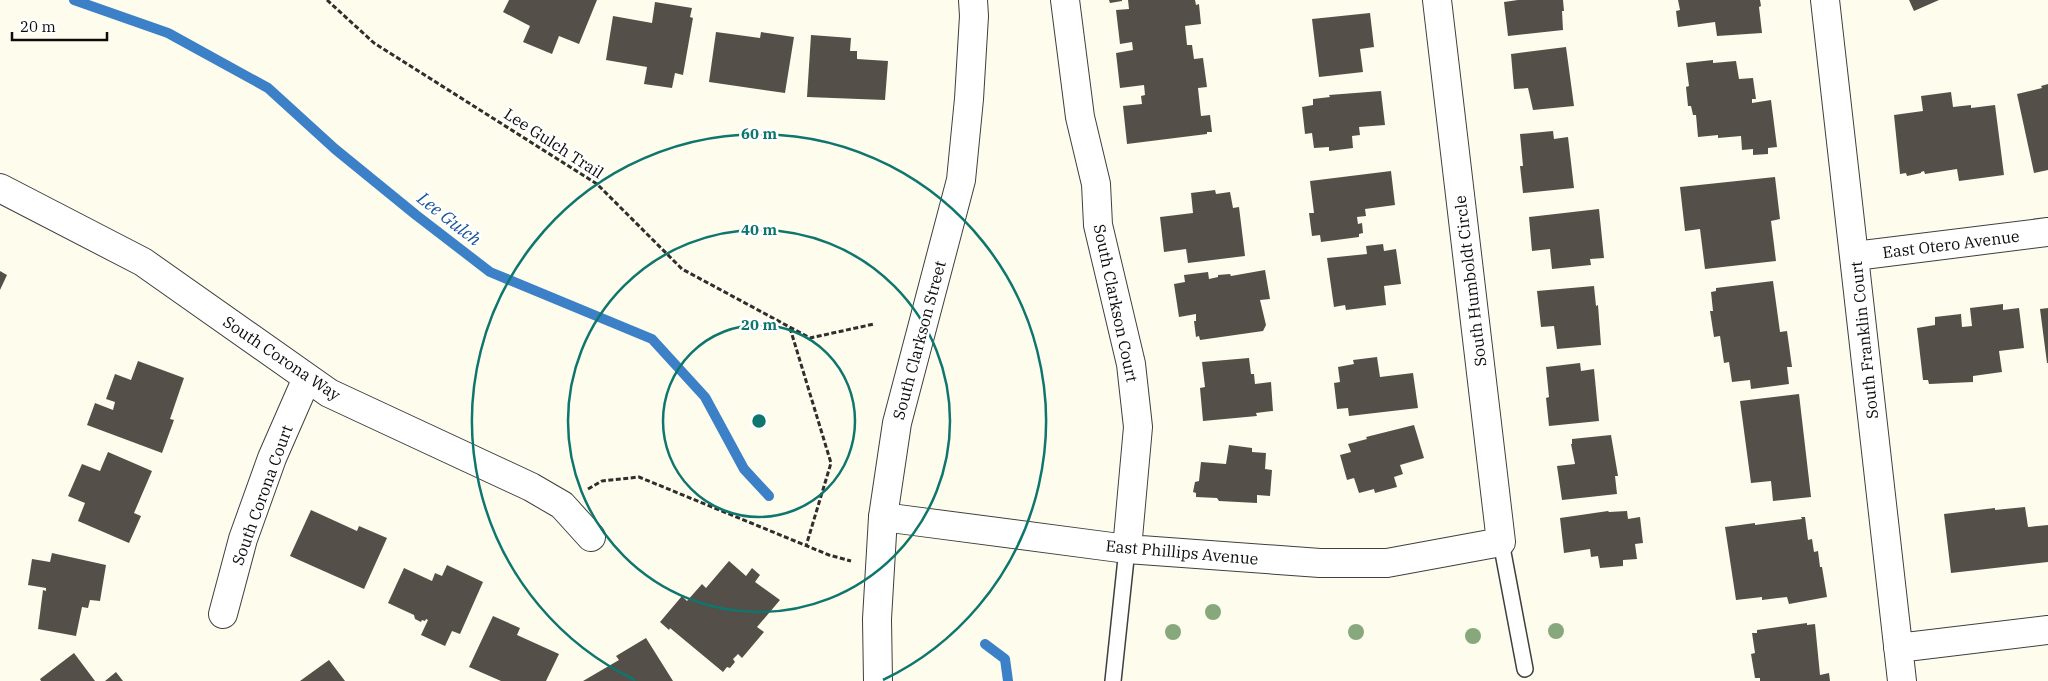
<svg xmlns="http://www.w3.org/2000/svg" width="2048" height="681" font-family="'IBM Plex Serif',serif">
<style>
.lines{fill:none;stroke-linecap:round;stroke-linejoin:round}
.stream{stroke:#3c81c8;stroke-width:10}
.building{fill:#554f49}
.service-casing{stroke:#3f3f3f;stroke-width:18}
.minor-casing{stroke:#3f3f3f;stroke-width:30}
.tertiary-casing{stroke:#3f3f3f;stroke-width:30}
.path{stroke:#2e2e2e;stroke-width:3;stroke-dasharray:5 2.5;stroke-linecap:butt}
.service{stroke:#fff;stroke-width:15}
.minor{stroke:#fff;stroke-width:28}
.tertiary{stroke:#fff;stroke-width:28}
.tree{fill:#87a87c}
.ring{fill:none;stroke:#0f766e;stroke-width:2.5}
.labels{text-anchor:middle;stroke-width:5;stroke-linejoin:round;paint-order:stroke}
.street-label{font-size:16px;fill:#0c0c0c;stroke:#fff}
.water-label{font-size:18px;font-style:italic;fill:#1a539a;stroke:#fff}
.centre{fill:#0f766e;stroke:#fff;stroke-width:2.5}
.ring-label{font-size:15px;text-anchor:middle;font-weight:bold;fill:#0f766e;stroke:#fff;stroke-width:5;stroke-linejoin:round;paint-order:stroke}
</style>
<rect width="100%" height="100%" fill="#fefded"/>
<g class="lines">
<path class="stream" d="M74,0L168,33L268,88L335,149L416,215L490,272L652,339L705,397L744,469L769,496
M985,644L1005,659L1008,681"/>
</g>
<path class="building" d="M509,0H597L579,44L559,36L552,54L523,42L530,26L503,12Z
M1109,0H1122V1L1110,3Z
M1128,0H1195L1196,5L1199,4L1201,24L1185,26L1187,45H1192L1194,59L1203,58L1207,87L1198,88L1201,116L1210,115L1212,132H1207V134L1127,144L1123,106L1142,104L1141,96L1145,95L1144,85L1120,88L1116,53L1133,50L1132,42L1120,44L1116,10L1129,9Z
M1518,0H1563L1564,11H1562L1563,30L1508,36L1504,2Z
M1678,0H1760L1761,6L1759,7L1762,33L1717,36L1715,22L1678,27L1676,11L1680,10Z
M1909,0H1939L1914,11Z
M655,2L692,8L690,17L693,18L683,75L675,73L672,88L644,84L647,67L606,60L613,16L652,23Z
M1370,13L1374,47L1360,49L1363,72L1319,77L1312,19Z
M716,32L760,38L761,32L794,37L785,93L709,82Z
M811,35L851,38L850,51H857V59L888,61L885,100L807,97Z
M1566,47L1574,106L1533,110L1528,88L1514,89L1511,54Z
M1713,60V63L1736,61L1739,79L1753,78L1756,99H1752V103L1771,100L1777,147L1768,148V154L1753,155V149L1742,150L1741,136L1718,138V135L1698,137L1696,115H1693L1691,106H1688L1686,87L1689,86L1686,63Z
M2048,84V170L2034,173L2017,94L2042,88L2041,86Z
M1381,91L1385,125L1359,127L1360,135L1352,136L1353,148L1329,151V147L1314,148L1312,133L1305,134L1302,107L1313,105V99L1330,97L1329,95Z
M1951,92L1953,107L1971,105V108L1995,105L2004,175L1959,181L1957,169L1925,174L1924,171L1921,172V173L1907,176L1906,173L1900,174L1894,115L1923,111L1921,96Z
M1553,131L1554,139L1568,137L1574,188L1523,193L1520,166H1523L1520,134Z
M1391,171L1395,205L1365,209L1366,216L1357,217L1358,224L1362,223L1363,233L1359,234V237L1321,242L1320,235L1312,236L1309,213H1314L1310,181Z
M1775,177L1780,219L1771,221L1776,261L1705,269L1700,229L1685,231L1680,187Z
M1215,190L1216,194L1230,192L1233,208L1239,207L1245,256L1188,263L1186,249L1164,252L1160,217L1193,213L1191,193Z
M1599,209L1604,258L1590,259L1591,265L1552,269L1550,249L1532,251L1529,217Z
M1383,244L1384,251L1396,249L1401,284L1384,286L1386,305L1346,310L1345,305L1334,307L1327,258L1367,254L1366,246Z
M1265,270L1270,299L1260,300L1266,325L1263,331L1200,340L1199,336L1196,337L1194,321H1196V314L1179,317L1174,284L1185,282L1184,275L1208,272L1209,279L1218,277V275L1230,274L1231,276Z
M0,271L7,275L0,290Z
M1773,281L1780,332L1787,331L1792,367H1787L1789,384L1751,389L1750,380L1732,382L1729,362L1724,363L1720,336L1714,337L1710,311H1713L1711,292L1716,291V288Z
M1594,286L1596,306L1598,305L1601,345L1557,349L1554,326L1541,327L1537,291Z
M2003,304V310L2019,308L2024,348L1999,351L2002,372L1973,376V382L1929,384L1928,380H1923L1917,328L1935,325V317L1961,314L1962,327L1972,326L1970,308Z
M2048,308V363H2047L2040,309Z
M1377,357L1380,377L1413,373L1418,408L1349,416L1348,408L1337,409L1334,383L1340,382L1338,367L1354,364L1353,360Z
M1249,358L1251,374H1254L1255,384L1271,382L1273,411L1256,413L1257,416L1203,421L1200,388L1205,387L1202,362Z
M138,361L184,378L170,419L174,420L162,453L87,425L95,403L113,410L115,402L106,399L115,374L131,380Z
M1580,363L1581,371L1594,369L1599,421L1549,426L1546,398L1549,397L1546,367Z
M1799,394L1811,497L1773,501L1771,481L1751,483L1740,401Z
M1414,425L1424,458L1400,465L1403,474L1394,477L1397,487L1375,493L1374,489L1359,493L1354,478L1347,480L1340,455L1351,452L1348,444L1367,439L1366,437Z
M1611,435L1618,476H1615L1617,494L1562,500L1557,466L1575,464L1571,444H1572V439Z
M1229,445L1252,448V452L1266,453L1265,469L1272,470L1270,496L1257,495V503L1219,501L1217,498L1196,497V493L1193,492L1195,482L1199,481L1201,462L1226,464Z
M108,452L152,471L134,513L141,516L129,543L78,521L85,503L68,496L82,464L100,471Z
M2025,507L2028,527L2048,525V562L1951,573L1944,514L1995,508V510Z
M311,510L357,531L359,526L387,538L364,589L290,556Z
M1608,511L1609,512L1627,511L1628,519L1640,517L1643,543L1635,544L1637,559L1623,560V566L1600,568L1598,556L1591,557L1590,549L1564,553L1560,518Z
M1801,517H1805L1808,540L1812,539L1814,552L1818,551L1820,567H1822L1827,597L1789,604L1787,597L1762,600V597L1736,600L1725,527L1755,523V525L1802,519Z
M52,553L106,565L100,601L90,600L88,608L82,607L76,636L38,629L43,590L46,591V588L28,585L32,559L50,562Z
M729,561L746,576L752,568L760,575L755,582L780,600L757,627L764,632L742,658L738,654L733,659L735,662L730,668L727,667L723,672L670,628L669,630L660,622L682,596L687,601L702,584L706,588Z
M447,565L483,582L460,634L452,631L445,646L421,635L428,620L426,619L425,621L422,620L421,622L415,619L414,615L388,603L404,568L432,581L435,573L442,576Z
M493,616L520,628L517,635L559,654L546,681H501L469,667Z
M1807,623V625L1815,624L1820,675L1829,673L1830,681H1760V678H1755L1751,654L1755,653L1752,633H1757V630Z
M646,638L673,681H583L619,660L616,656Z
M74,653L95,681H41L40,679Z
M329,660L345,681H300Z
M116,672L123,681H105Z"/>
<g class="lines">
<defs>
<path id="service" d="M1501,542L1525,669
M1113,681L1127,549"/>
<path id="minor" d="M1065,0L1080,117L1096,184L1098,225L1131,364L1138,427L1127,549
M1825,0L1902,681
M0,188L143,262L329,393L531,487L562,505L591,537
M1855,256L2048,232
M883,517L1127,549L1320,563H1387L1501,542L1437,0
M223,614L243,539L272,458L307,378
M1898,648L2048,630"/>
<path id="tertiary" d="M878,681L877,619L883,517L897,423L961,180L969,99L974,16L973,0"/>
</defs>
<use href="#service" class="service-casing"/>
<use href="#minor" class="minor-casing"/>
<use href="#tertiary" class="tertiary-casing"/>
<path class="path" d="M327,0L374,43L597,184L682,269L810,338L874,324
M790,328L831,463L806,546
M588,489L602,481L639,477L829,555L851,561"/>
<use href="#service" class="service"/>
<use href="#minor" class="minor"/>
<use href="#tertiary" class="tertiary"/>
</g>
<g class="tree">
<circle cx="1213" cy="612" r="8"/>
<circle cx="1556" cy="631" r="8"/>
<circle cx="1173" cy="632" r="8"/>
<circle cx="1356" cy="632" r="8"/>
<circle cx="1473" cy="636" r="8"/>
</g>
<g class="ring">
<circle cx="759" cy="421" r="96"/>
<circle cx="759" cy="421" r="191"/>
<path d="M635 680A287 287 0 1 1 883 680"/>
</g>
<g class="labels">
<g class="street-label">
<text transform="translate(554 143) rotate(33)" y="6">Lee Gulch Trail</text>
<text transform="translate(1951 244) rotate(-7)" y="6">East Otero Avenue</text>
<text transform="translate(1470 281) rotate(-97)" y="6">South Humboldt Circle</text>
<text transform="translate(1116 303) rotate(78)" y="6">South Clarkson Court</text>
<text transform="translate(919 340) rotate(-75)" y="6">South Clarkson Street</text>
<text transform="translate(1864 340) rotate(-96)" y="6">South Franklin Court</text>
<text transform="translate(282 358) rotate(34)" y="6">South Corona Way</text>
<text transform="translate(262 495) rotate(-70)" y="6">South Corona Court</text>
<text transform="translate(1182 552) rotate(5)" y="6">East Phillips Avenue</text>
</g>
<g class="water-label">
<text transform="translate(449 219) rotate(38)" y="6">Lee Gulch</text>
</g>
</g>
<circle cx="759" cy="421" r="8" class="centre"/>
<g class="ring-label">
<text x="759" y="139">60 m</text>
<text x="759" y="235">40 m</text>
<text x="759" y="330">20 m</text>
</g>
<path d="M12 32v8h95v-8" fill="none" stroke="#0c0c0c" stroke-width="2.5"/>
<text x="20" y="32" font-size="15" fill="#0c0c0c" stroke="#ffffff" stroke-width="4" paint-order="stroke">20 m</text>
</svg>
